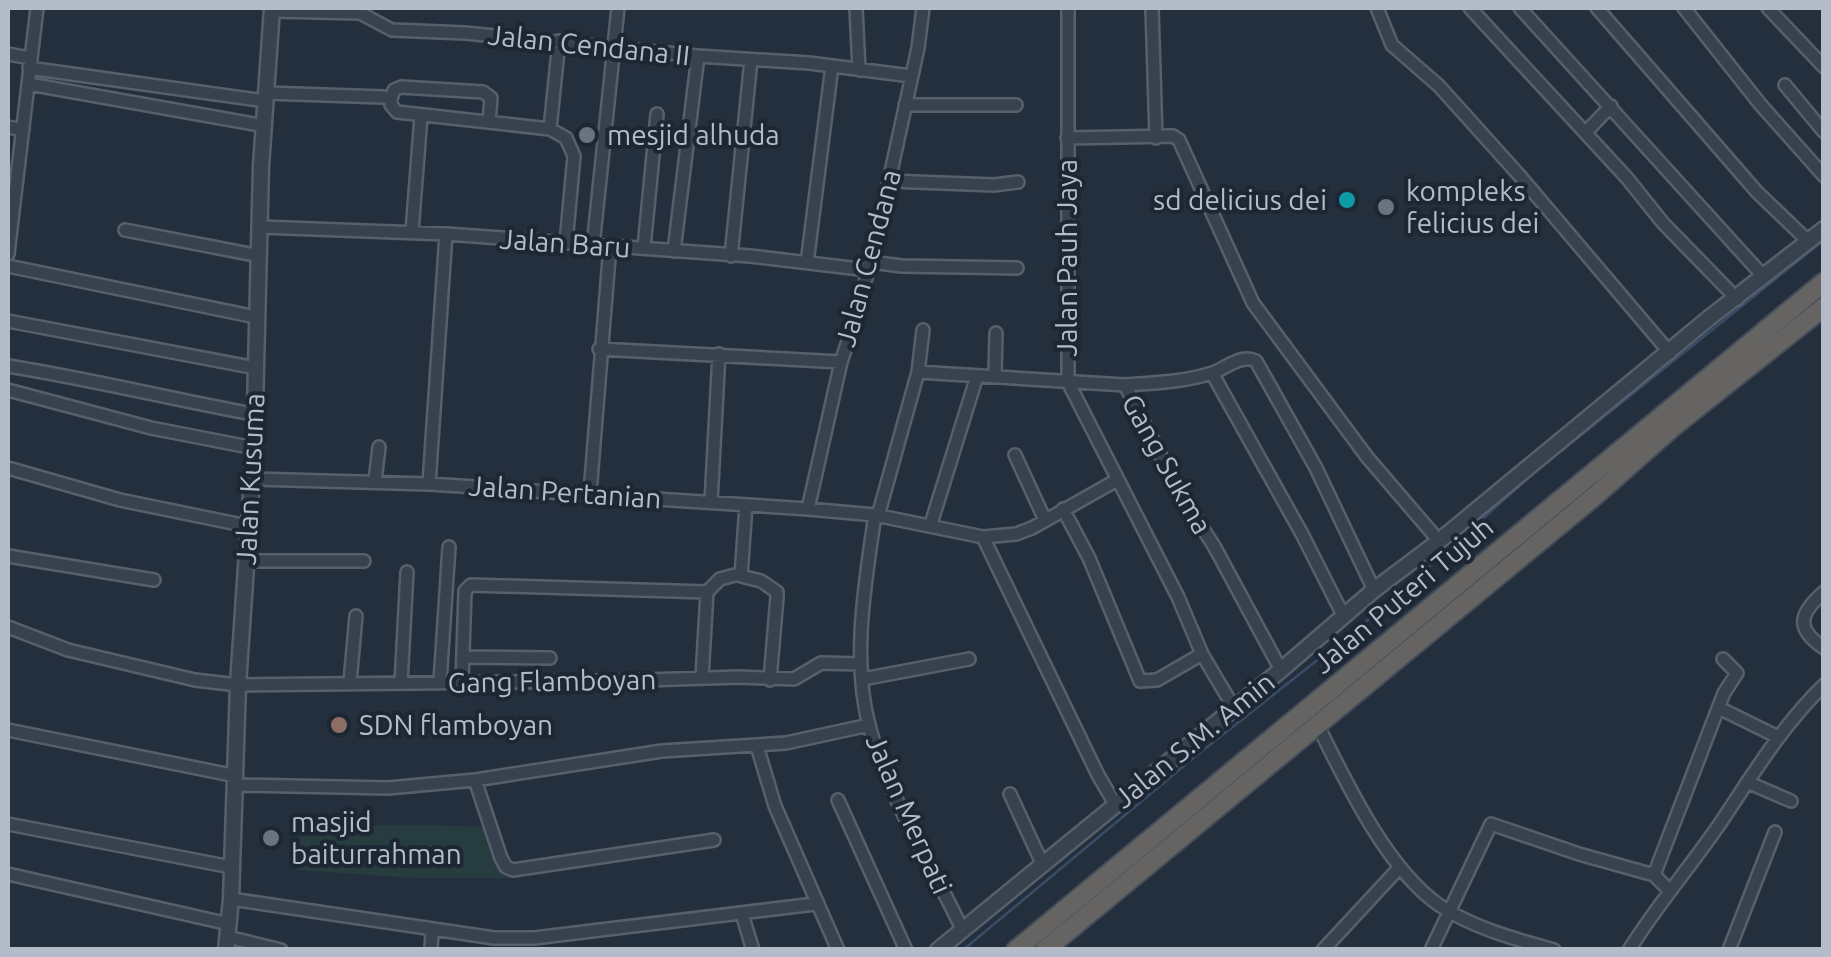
<svg xmlns="http://www.w3.org/2000/svg" width="1831" height="957" font-family="Ubuntu,sans-serif">
<style>
.green{fill:#263c3f}
.lines{fill:none;stroke-linecap:round;stroke-linejoin:round}
.stream{stroke:#394c67;stroke-width:2.5}
.minor-casing{stroke:#565f6c;stroke-width:16}
.tertiary-casing{stroke:#565f6c;stroke-width:19}
.trunk-casing{stroke:#434c59;stroke-width:22}
.minor{stroke:#38414e;stroke-width:11}
.tertiary{stroke:#38414e;stroke-width:14}
.trunk{stroke:#656462;stroke-width:18}
.worship-dot{fill:#6b7280;stroke:#1d2633;stroke-width:4}
.culture-dot{fill:#0f9aa8;stroke:#1d2633;stroke-width:4}
.education-dot{fill:#8d6e63;stroke:#1d2633;stroke-width:4}
.labels{text-anchor:middle;stroke-width:8;stroke-linejoin:round;paint-order:stroke}
.street-label{font-size:28px;fill:#b4bcc9;stroke:#1d2633}
.poi-label{font-size:28px;fill:#b4bcc9;stroke:#1d2633;text-anchor:start}
</style>
<rect width="100%" height="100%" fill="#242f3e"/>
<path class="green" d="M430,825L490,827L512,878H414L296,870L301,861L299,826Z"/>
<g class="lines">
<path class="stream" d="M963,950L1197,755L1377,613L1534,473L1824,240"/>
<defs>
<path id="minor" d="M856,8L859,70
M1068,8V382L1178,597L1202,654L1234,708
M1152,8L1156,138
M1377,8L1392,45L1439,86L1519,175L1670,353
M1470,8L1627,178L1663,223L1737,299
M1520,8L1764,277
M1597,8L1757,192L1809,242
M1684,8L1760,104L1824,176
M1768,8L1824,67
M272,11L360,13L392,30L465,33L698,56L809,63L911,76
M8,54L30,58
M29,68L265,101
M29,84L265,126
M1785,85L1824,132
M266,93L383,97L391,99V105L397,112L550,129L566,138L574,156L566,243
M391,99L394,90L401,87L483,92L491,98L489,122
M905,105H1016
M8,127L23,130
M550,129L559,41
M1585,133L1611,106
M1067,138L1173,136L1179,140L1253,303L1367,457L1439,541
M889,181L994,185L1018,182
M261,227L446,234L750,256L868,270
M125,230L260,256
M412,232L421,116
M593,246L618,8
M644,248L657,114
M674,251L698,56
M8,254L37,8
M731,256L751,60
M870,262L902,266L1017,268
M807,263L832,66
M8,266L256,317
M8,321L256,368
M599,349L841,362
M8,366C90,379 171,399 253,414
M918,372L1125,385L1179,492L1214,546L1281,670
M1212,373L1302,534L1344,617
M995,376L996,333
M1125,385C1154,383 1184,382 1212,373C1227,368 1240,354 1256,361L1316,468L1374,590
M8,390L151,428L254,448
M1015,455L1045,520
M8,468L120,500L247,526
M251,479L429,484L808,509L875,515L983,537L1016,534L1032,528L1117,480
M375,481L379,447
M429,484L446,234
M590,493L610,246
M711,502L719,354
M746,505L741,576L761,581L777,592V597L770,680
M808,509L841,362L859,308L889,181L918,48L923,8
M1063,509L1089,558L1140,681L1157,680L1202,654
M875,515C865,583 851,662 870,729C889,799 932,865 963,931
M878,516L918,372L923,330
M931,524L977,376
M983,537L1098,775L1115,804
M8,556L154,580
M247,561H364
M1824,592C1800,613 1794,628 1824,648
M8,627L68,650L195,680L238,685L613,681L739,677L794,679L821,663L861,664
M463,657L550,658
M702,677L707,592L720,579L735,575
M863,679L969,659
M350,682L356,616
M440,682L449,547
M462,682L465,591L471,585L707,592
M401,683L407,572
M1719,708L1776,736
M1318,726C1346,782 1387,869 1439,905C1473,928 1515,939 1554,950
M8,730L236,776
M757,746L775,806L838,950
M475,780L501,858L506,867L513,870L714,840
M1747,782L1791,801
M235,785L388,788L475,780L662,751L786,743L869,725
M1010,794L1042,863
M838,800L906,950
M8,824L231,867
M8,874L229,924
M1654,875L1724,693L1737,673L1723,659
M231,899L494,938H534L815,904
M742,914L753,950
M228,937L281,950
M431,950L432,930
M1323,950L1400,867
M1431,950L1491,824L1579,854L1654,875L1669,890
M1629,950C1657,905 1691,866 1721,822C1753,774 1782,726 1824,685
M1729,950L1775,832"/>
<path id="tertiary" d="M226,950L231,899L238,685L254,448L261,166L272,8
M938,950L1281,670L1374,590L1439,541L1709,318L1824,229"/>
<path id="trunk" d="M1016,950L1824,282
M1045,950L1596,495L1673,427L1824,307"/>
</defs>
<use href="#minor" class="minor-casing"/>
<use href="#tertiary" class="tertiary-casing"/>
<use href="#trunk" class="trunk-casing"/>
<use href="#minor" class="minor"/>
<use href="#tertiary" class="tertiary"/>
<use href="#trunk" class="trunk"/>
</g>
<g class="worship-dot">
<circle cx="587" cy="135" r="10"/>
<circle cx="1386" cy="207" r="10"/>
<circle cx="271" cy="838" r="10"/>
</g>
<circle class="culture-dot" cx="1347" cy="200" r="10"/>
<circle class="education-dot" cx="339" cy="725" r="10"/>
<g class="labels">
<g class="street-label">
<text transform="translate(589 45) rotate(6)" y="10">Jalan Cendana II</text>
<text transform="translate(565 243) rotate(4)" y="10">Jalan Baru</text>
<text transform="translate(868 258) rotate(-75)" y="10">Jalan Cendana</text>
<text transform="translate(1067 258) rotate(-90)" y="10">Jalan Pauh Jaya</text>
<text transform="translate(1167 464) rotate(61)" y="10">Gang Sukma</text>
<text transform="translate(250 479) rotate(-87)" y="10">Jalan Kusuma</text>
<text transform="translate(565 492) rotate(4)" y="10">Jalan Pertanian</text>
<text transform="translate(1403 595) rotate(-40)" y="10">Jalan Puteri Tujuh</text>
<text transform="translate(552 681) rotate(-1)" y="10">Gang Flamboyan</text>
<text transform="translate(1194 740) rotate(-39)" y="10">Jalan S.M. Amin</text>
<text transform="translate(909 814) rotate(66)" y="10">Jalan Merpati</text>
</g>
<g class="poi-label">
<text x="607" y="145">mesjid alhuda</text>
<text x="1406" y="201">kompleks<tspan x="1406" dy="32">felicius dei</tspan></text>
<text x="1327" y="210" text-anchor="end">sd delicius dei</text>
<text x="359" y="735">SDN flamboyan</text>
<text x="291" y="832">masjid<tspan x="291" dy="32">baiturrahman</tspan></text>
</g>
</g>
<rect width="1831" height="957" fill="none" stroke="#b4bcc9" stroke-width="20"/>
</svg>
